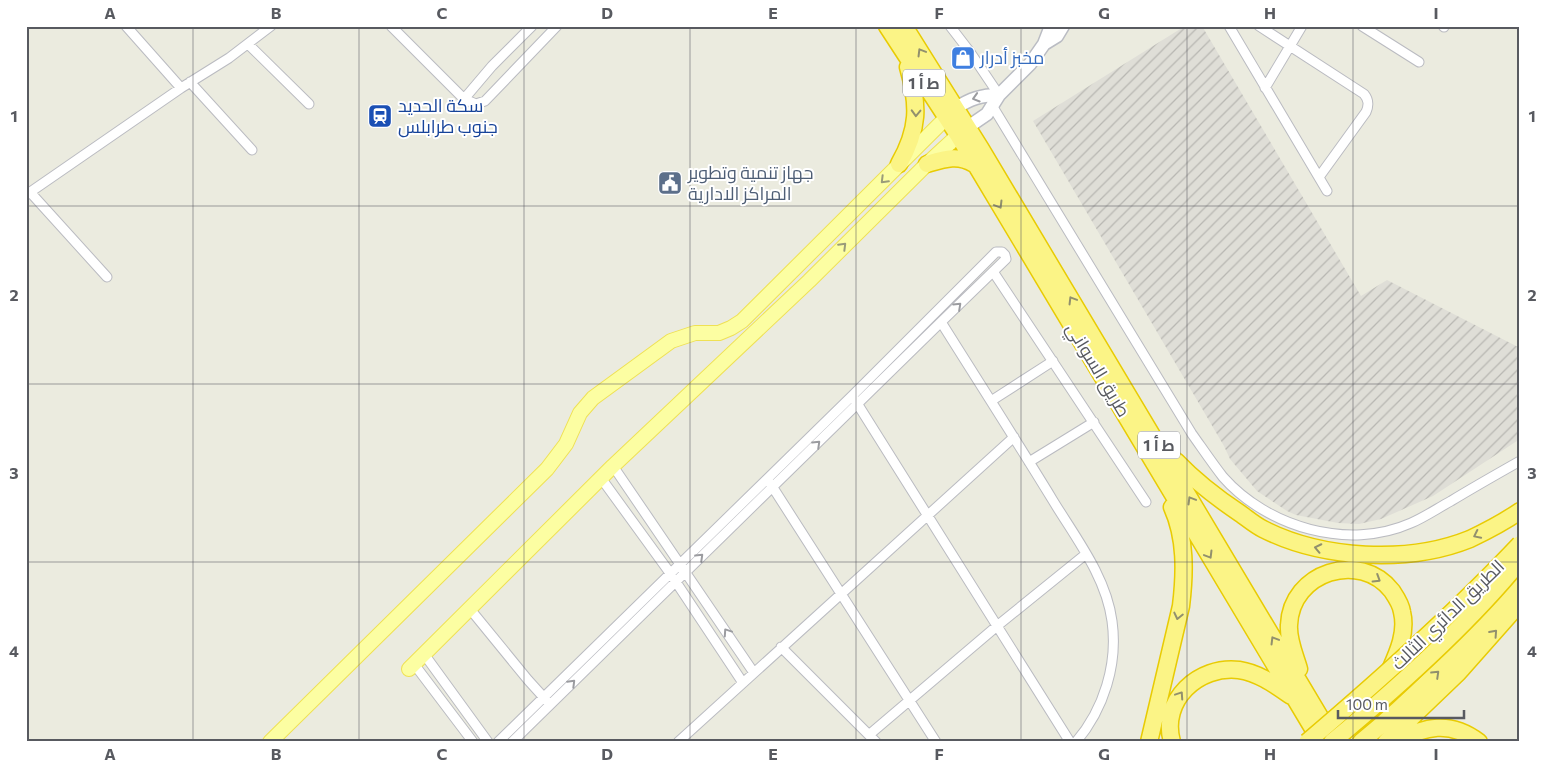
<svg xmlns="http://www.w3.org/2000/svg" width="1546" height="768" font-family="Commissioner,Cairo,sans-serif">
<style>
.industrial{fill:url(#industrial-furrows)}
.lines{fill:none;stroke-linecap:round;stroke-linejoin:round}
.street-casing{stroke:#babbc1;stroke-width:11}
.secondary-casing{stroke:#babcc3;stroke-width:15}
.primary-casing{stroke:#efe154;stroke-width:16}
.highway-casing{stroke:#e8cb03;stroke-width:19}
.street{stroke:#fff;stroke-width:9}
.secondary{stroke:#fff;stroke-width:12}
.primary{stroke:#fcfea2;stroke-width:14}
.highway{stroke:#fbf486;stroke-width:16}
.highway-bridge-casing{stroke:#e8cb03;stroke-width:19;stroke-linecap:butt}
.highway-bridge{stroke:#fbf486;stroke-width:16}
.oneway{stroke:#91906d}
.oneway2{stroke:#9b9ca0}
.oneway3{stroke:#9a9c7a}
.grid{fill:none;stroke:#585a60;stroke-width:1;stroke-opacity:0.55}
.labels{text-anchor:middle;stroke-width:4;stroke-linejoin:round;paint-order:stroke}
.shield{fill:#fff;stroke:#8a8c90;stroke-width:1}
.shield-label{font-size:16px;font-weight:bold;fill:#585a60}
.shop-label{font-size:18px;fill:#366cbe;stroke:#fff;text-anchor:start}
.transit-label{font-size:18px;fill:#164399;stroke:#fff;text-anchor:start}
.service-label{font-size:18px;fill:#4e5e75;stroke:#fff;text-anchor:start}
.street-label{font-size:18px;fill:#585a60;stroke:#fff}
.neatline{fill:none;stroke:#585a60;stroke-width:2}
.grid-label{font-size:16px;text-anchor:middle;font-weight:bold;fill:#585a60}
</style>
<defs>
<pattern id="industrial-furrows" width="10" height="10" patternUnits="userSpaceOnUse" patternTransform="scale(1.25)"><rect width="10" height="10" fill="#dfded7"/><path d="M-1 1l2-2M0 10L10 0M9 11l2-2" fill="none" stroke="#b8b7b2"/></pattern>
</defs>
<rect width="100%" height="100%" fill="#ebebdf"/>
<path class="industrial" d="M1185,26H1202L1361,296L1387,280L1520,348V439L1433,496L1381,519L1359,524L1338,523L1296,515L1287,511L1257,491L1230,459L1224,446L1033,121Z"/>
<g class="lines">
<defs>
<path id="street" d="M126,26L181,88
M391,26L464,99L476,104L485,101L557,26
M950,26L970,52L999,95
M1229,26L1327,191
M1259,26L1364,94C1369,100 1369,105 1366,112L1319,177
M1362,26L1419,62
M1443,26L1444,27
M248,44L309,104
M190,82L252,150
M1265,88L1302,26
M464,99L492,66L532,26
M993,107L1192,434C1202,448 1212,463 1223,477C1267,527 1348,551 1411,523C1425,517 1438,508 1451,501C1474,487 1497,474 1520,461
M30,192L107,277
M26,195L181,88L229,58L271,26
M994,273L1146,502
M941,322C978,381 1016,440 1052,499C1075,537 1106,576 1112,621C1118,664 1104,709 1076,742
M855,400L1070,742
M991,401L1053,361
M1029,462L1094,422
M613,466L754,673
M601,478L670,573L743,683
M770,483L936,742
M470,609L528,680L547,701
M781,647L876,742
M424,654L488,742
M414,664L473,742
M870,734L997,626L1086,554
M498,742L853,395L996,252H1002L1005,255L1006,259L941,322L512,742
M678,742L1014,437"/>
<path id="secondary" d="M1044,44L1057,36L1063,26
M956,108C970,99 981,95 999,95
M968,127L987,114L999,95L1030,64L1044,44L1051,26"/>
<path id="primary" d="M409,669L613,466L809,281L927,164L965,129
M270,742L547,469L566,444L580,413L593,398L671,341L695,333H719L731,328L742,321L953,111"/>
<path id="highway" d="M887,26L958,135L1321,742
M904,26L981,149L1332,737
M899,164C919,129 919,105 908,67
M927,164C944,159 958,154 974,164
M1176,461C1196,482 1217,498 1241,514C1248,519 1255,525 1263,529C1322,559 1408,564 1470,539C1487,531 1504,522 1520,511
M1299,669C1295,655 1288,640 1289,625C1291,572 1360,550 1392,591C1396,597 1401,604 1402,612C1407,632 1398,652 1390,670
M1149,742L1181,606C1185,573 1186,538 1172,507
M1172,742C1160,700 1199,665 1239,670C1259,673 1275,685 1291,696
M1361,742C1419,694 1470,641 1520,585
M1386,742L1458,673L1520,603
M1395,742C1425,726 1450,720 1479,742"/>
</defs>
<use href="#street" class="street-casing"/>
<use href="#secondary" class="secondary-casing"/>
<use href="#primary" class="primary-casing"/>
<use href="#highway" class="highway-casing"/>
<use href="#street" class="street"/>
<use href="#secondary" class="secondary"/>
<use href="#primary" class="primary"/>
<use href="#highway" class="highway"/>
<defs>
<path id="highway-bridge" d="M1307,742C1381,679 1453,615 1520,544
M1332,742C1396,689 1468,625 1520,561"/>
</defs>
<use href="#highway-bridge" class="highway-bridge-casing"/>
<use href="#highway-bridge" class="highway-bridge"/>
</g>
<defs><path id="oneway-chevron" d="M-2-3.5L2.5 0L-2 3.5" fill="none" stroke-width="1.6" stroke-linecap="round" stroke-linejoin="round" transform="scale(1.25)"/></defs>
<g class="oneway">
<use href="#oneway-chevron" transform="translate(921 52) rotate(-121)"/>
<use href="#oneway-chevron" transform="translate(916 113) rotate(92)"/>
<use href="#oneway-chevron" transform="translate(999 205) rotate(59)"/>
<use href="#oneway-chevron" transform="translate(1072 300) rotate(-121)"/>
<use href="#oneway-chevron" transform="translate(1191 500) rotate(-121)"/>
<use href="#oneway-chevron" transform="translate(1477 535) rotate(154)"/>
<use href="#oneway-chevron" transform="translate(1318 548) rotate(-168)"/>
<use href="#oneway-chevron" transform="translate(1209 555) rotate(59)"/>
<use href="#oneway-chevron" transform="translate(1377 579) rotate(32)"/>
<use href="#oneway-chevron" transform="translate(1178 616) rotate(103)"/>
<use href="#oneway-chevron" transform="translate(1494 633) rotate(-48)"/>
<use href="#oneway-chevron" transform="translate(1274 640) rotate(-121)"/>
<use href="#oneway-chevron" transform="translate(1436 674) rotate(-44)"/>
<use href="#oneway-chevron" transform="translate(1180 695) rotate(-56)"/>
</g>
<g class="oneway2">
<use href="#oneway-chevron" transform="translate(976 98) rotate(163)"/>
<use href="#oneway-chevron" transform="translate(958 306) rotate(-43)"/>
<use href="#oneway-chevron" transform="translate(817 444) rotate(-44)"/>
<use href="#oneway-chevron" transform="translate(700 557) rotate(-44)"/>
<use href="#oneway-chevron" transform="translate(727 632) rotate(-124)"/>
<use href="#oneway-chevron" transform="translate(572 683) rotate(-45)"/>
</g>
<g class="oneway3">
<use href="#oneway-chevron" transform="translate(884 180) rotate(135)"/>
<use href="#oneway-chevron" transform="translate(843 246) rotate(-45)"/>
</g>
<path class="grid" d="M193,26V742M359,26V742M524,26V742M690,26V742M856,26V742M1021,26V742M1187,26V742M1353,26V742M26,206H1520M26,384H1520M26,562H1520"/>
<defs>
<symbol id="shop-square" viewBox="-11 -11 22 22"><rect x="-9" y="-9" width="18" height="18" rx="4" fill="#3f7fe0" stroke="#fff"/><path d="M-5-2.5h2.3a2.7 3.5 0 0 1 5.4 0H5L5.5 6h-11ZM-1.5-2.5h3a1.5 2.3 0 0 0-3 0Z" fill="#fff"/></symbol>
<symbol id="station-square" viewBox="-11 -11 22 22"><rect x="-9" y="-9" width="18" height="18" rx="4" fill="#1a4fb4" stroke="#fff"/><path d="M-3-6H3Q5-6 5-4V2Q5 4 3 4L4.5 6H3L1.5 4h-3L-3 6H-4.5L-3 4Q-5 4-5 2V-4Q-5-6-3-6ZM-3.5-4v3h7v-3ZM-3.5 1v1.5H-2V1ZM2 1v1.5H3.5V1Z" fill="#fff"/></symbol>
<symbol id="civic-square" viewBox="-11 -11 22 22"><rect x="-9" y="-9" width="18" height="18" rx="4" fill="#5c6f8a" stroke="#fff"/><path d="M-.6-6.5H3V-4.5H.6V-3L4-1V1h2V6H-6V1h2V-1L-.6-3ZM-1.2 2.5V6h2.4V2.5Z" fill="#fff"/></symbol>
</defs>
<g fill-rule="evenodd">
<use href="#shop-square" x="949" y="44" width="28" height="28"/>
<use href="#station-square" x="366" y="102" width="28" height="28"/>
<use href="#civic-square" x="656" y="169" width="28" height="28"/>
</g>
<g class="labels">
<g class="shield">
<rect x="903" y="69.5" width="42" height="27" rx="4"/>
<rect x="1138" y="431.5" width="42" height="27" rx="4"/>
</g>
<g class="shield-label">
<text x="924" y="89">ط أ 1</text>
<text x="1159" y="451">ط أ 1</text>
</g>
<g class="shop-label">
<text x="980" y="64">مخبز أدرار</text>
</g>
<g class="transit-label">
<text x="398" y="112">سكة الحديد<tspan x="398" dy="21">جنوب طرابلس</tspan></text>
</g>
<g class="service-label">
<text x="688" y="179">جهاز تنمية وتطوير<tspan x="688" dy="21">المراكز الادارية</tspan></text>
</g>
<g class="street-label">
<text transform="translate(1098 370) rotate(59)" y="6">طريق السواني</text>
<text transform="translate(1448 615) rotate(-44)" y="6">الطريق الدائري الثالث</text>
</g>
</g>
<rect width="1546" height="768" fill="none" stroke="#ffffff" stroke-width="55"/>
<path d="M1338 710v8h126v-8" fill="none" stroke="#585a60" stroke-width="2.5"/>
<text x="1346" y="710" font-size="15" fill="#585a60" stroke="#ffffff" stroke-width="4" paint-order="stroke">100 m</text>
<rect x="28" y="28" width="1490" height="712" class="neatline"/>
<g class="grid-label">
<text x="110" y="19">A</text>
<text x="276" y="19">B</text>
<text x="442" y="19">C</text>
<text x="607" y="19">D</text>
<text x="773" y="19">E</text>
<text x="939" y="19">F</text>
<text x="1104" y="19">G</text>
<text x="1270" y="19">H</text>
<text x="1436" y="19">I</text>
<text x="14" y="122">1</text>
<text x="1532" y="122">1</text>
<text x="14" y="301">2</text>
<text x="1532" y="301">2</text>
<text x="14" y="479">3</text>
<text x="1532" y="479">3</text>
<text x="14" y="657">4</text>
<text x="1532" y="657">4</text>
<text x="110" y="760">A</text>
<text x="276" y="760">B</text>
<text x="442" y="760">C</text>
<text x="607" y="760">D</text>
<text x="773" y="760">E</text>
<text x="939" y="760">F</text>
<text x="1104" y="760">G</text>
<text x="1270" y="760">H</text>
<text x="1436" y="760">I</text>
</g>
</svg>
